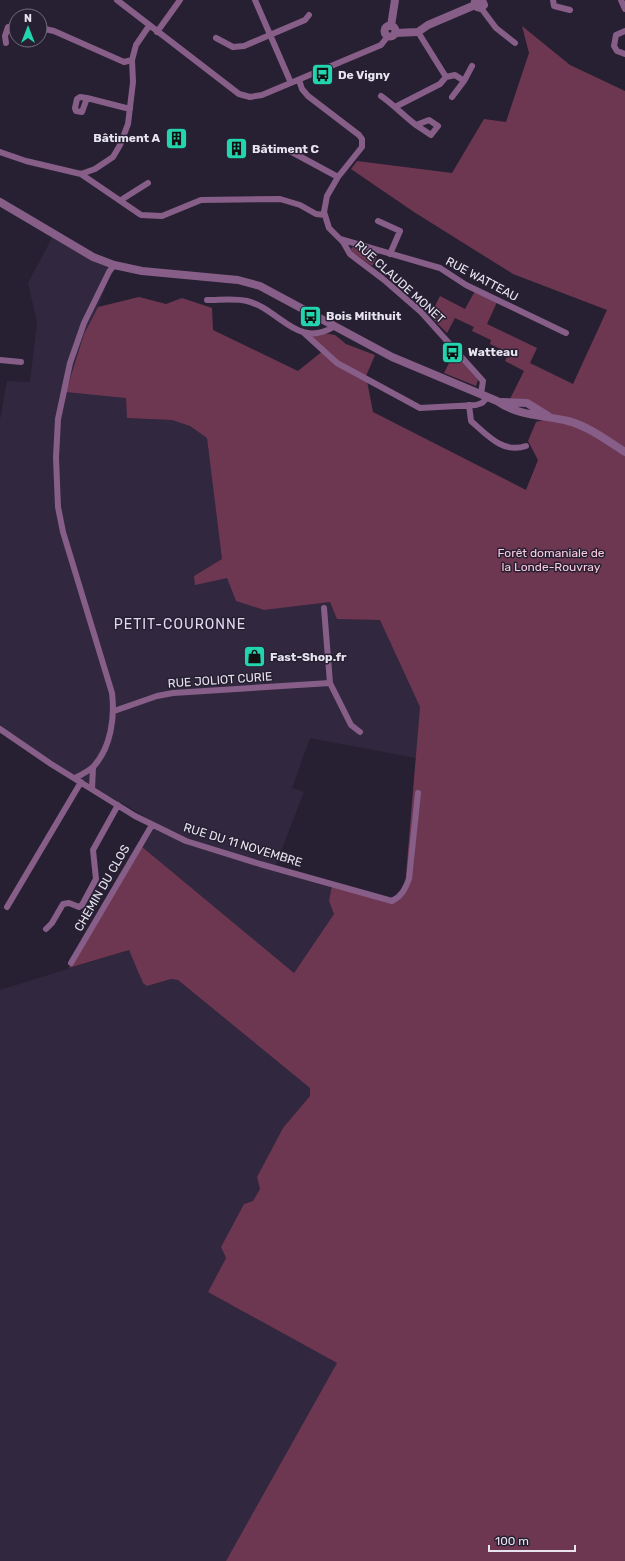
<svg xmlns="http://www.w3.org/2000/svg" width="625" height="1561" font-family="Rubik,sans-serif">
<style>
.built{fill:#31283f}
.green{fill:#6e3751}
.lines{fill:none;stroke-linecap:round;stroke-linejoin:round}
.minor{stroke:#875e88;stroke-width:6}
.tertiary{stroke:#875e88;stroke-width:8}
.labels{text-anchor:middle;stroke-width:3;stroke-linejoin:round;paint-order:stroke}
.poi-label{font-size:12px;font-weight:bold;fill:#e7e4f0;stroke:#272032;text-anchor:start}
.street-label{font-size:12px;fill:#e7e4f0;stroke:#272032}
.park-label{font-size:12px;fill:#fbcade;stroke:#272032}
.quarter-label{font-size:14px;letter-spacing:1px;fill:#e0d9f0;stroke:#272032}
</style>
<rect width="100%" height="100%" fill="#272032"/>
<path class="built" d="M52,238L112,270L98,307L84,334L126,398L127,418L172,420L190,426L207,438L222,559L194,576L227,578L236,601L264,610L330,602L337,619L380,620L420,707L416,758L310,738L292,788L304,792L274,869L332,885L329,901L334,914L294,973L141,846L156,823L53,763L0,726V420L7,381L30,382L37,322L28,283Z
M129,950L147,986L171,979L178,980L310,1088V1096L283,1128L257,1177L260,1189L253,1201L244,1204L221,1247L226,1258L208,1292L337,1363L226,1561H0V990Z"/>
<path class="green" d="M522,26L570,65L625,91V1561H226L337,1363L208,1292L226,1258L221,1247L244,1204L253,1201L260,1189L257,1177L283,1128L310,1096V1088L178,980L171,979L147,986L143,983L129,950L69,968L141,846L294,973L334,914L329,901L332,885L390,902L405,887L420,707L380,620L337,619L330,602L264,610L236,601L227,578L195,585L194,576L222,559L207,438L190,426L172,420L127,418L126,398L66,392L84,334L98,307L139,297L166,304L182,298L212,308L213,330L298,371L324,350L312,337L317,332L335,335L346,344L375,355L366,376L373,412L526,490L538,460L528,441L536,422L558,416L509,401L524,371L505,361L509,353L490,344L491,340L472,331L474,327L455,318L447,333L430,316L440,296L465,309L475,291L497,302L487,324L537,348L530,363L573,384L607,310L513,274L414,212L351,169L357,161L452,173L484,119L506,122L529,53Z
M355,246L379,253L372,266L352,252L351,248Z
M454,353L478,380L476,386L444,373Z"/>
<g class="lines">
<path class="minor" d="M117,0L239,94L250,97L262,95L381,45L388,36
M255,0L291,83
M553,0L554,6L570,10
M621,0L625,9
M481,8L496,28L515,43
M40,28L54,31L124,62L132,60L136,45L149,26
M625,31L616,35L614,46L617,51L625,54
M157,32L180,0
M216,38L233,47L244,46L305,20L309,15
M6,43L5,36L8,27L16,26
M446,77L455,75L464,81L472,66
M299,80L302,89L308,96L359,135L362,139V147L338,177L327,196L324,212L329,228L343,242L350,254L383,279L421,312L483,381L481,394
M381,96C394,105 403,115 416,125L429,120L438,126L431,135L416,125
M452,97L464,81
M87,98L82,112L76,111L75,108L77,99L80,97L87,98L130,109
M397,106L440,84L446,77L418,32
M288,150L338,177
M0,152L26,161L81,174L95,169L113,157L120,145L128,124L133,82L132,60
M81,174L141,215L162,216L201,200L280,199L300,205L316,214L325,215
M121,200L148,183
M378,221L400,231L390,254
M340,239L440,268L466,285L566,333
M207,300C220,300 235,298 247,301C280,309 297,350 335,326
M303,332L337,363L420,408L476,405L482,403L488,397
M0,360L21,362
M469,405L471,421C487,435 503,454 526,446
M324,608L330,683L351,725L360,732
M114,711L157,696L173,693L330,683
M0,729L51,764L135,816L186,841L260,864L392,901C402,896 405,889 409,879L418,793
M75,778C81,775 89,771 94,766C111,747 115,717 112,693L63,532L58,507L56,458L58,419L70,363L84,323L109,272L114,265
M92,789L93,767
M7,907L81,782
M46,929L52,923L63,904L69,903L79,907L82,905L96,879L93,850L118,805
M71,963L152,825"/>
<path class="tertiary" d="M475,2L477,7L481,8L484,5L482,0
M384.5 31a5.5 5.5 0 1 1 11 0a5.5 5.5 0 1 1-11 0Z
M391,26L395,0
M395,33L418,32L428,25L475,5
M0,202L93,257L114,265L142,271L238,280L260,286L392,357L497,401C518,416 543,415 568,421C588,426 608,441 625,452
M502,402L527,403L548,416"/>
</g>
<defs>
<symbol id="bus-square" viewBox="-11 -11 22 22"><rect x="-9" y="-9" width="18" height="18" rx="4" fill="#22d5af" stroke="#272032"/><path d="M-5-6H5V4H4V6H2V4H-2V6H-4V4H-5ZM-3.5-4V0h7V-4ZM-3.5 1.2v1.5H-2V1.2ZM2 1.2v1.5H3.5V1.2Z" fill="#111"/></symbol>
<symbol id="building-square" viewBox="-11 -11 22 22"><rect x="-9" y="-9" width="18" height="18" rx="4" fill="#22d5af" stroke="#272032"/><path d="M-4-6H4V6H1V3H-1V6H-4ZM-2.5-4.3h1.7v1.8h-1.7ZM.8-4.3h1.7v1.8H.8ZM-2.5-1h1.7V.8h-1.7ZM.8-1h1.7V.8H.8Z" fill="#111"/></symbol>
<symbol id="shop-square" viewBox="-11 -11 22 22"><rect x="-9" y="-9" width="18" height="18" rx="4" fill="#22d5af" stroke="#272032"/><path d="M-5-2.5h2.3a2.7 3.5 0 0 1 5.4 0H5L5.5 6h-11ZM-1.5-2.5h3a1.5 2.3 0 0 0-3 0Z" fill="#111"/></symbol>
</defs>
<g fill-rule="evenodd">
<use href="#bus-square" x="310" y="62" width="25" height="25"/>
<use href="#building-square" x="164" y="126" width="25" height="25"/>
<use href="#building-square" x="224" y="136" width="25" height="25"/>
<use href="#bus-square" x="298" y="304" width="25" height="25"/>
<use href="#bus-square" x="440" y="340" width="25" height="25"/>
<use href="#shop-square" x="242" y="644" width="25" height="25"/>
</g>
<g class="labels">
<g class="poi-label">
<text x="338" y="79">De Vigny</text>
<text x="160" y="142" text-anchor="end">Bâtiment A</text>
<text x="252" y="153">Bâtiment C</text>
<text x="326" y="320">Bois Milthuit</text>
<text x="468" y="356">Watteau</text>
<text x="270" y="661">Fast-Shop.fr</text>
</g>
<g class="street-label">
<text transform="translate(482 279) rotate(28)" y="4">RUE WATTEAU</text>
<text transform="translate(400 282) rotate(42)" y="4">RUE CLAUDE MONET</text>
<text transform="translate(220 680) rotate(-4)" y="4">RUE JOLIOT CURIE</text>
<text transform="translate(243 845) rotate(17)" y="4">RUE DU 11 NOVEMBRE</text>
<text transform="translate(102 888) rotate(-60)" y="4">CHEMIN DU CLOS</text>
</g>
<g class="park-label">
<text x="551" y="557">Forêt domaniale de<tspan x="551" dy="14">la Londe-Rouvray</tspan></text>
</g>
<g class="quarter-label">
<text x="180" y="629">PETIT-COURONNE</text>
</g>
</g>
<g transform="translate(28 28)"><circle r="19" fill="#272032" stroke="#746e7e"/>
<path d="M0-3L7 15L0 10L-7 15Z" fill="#22d5af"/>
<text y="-6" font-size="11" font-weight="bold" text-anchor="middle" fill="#e7e4f0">N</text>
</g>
<path d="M489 1545v6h86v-6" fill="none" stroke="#e7e4f0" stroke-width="2"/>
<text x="495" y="1545" font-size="12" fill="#e7e4f0" stroke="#272032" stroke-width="3" paint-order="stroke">100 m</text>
</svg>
